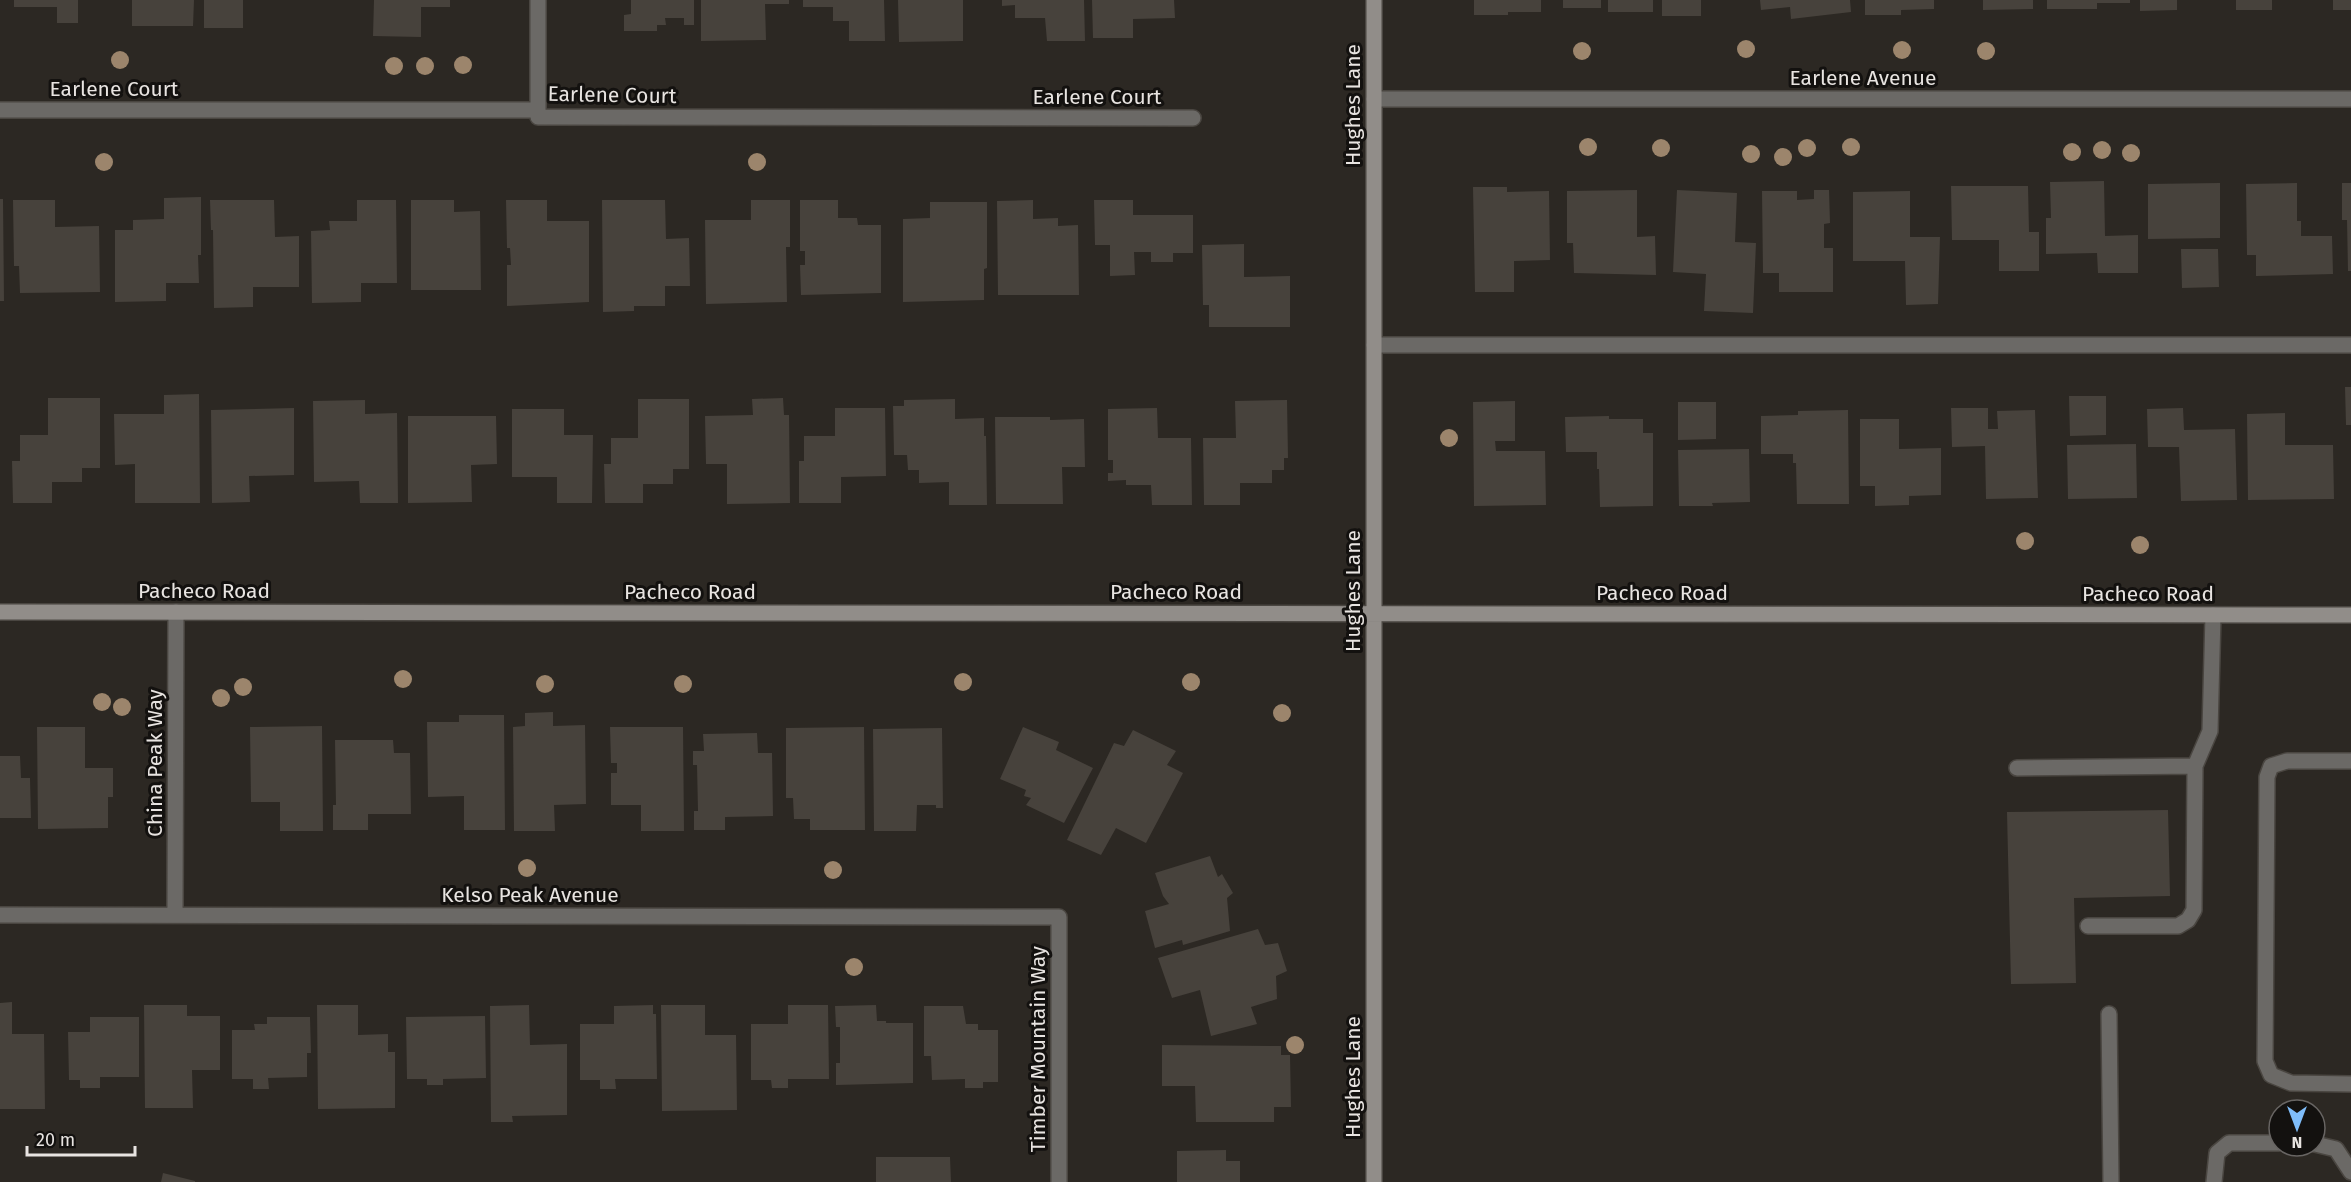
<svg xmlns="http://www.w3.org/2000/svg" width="2351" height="1182" font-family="'Fira Sans',sans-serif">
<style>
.building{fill:#47423c}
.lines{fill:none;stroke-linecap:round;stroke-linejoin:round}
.lane-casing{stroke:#4a4641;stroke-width:18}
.street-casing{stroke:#4a4641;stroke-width:18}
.secondary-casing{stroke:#4a4641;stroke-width:18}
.lane{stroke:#6b6966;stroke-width:15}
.street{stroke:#6b6966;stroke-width:15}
.secondary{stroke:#918d89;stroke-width:15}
.tree{fill:#9c856c}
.labels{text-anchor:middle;stroke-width:6;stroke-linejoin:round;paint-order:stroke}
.street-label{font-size:21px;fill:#e8e4e1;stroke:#13110f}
</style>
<rect width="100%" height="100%" fill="#2c2823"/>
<path class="building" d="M14,0H78V23H57V7H14Z
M132,0H194L193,26H132Z
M204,0H243V28H204Z
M374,0H450V7H421V37L373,36Z
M631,0H694V25H684V18H665L666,25H657V31H624V15L631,14Z
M701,0H789V4H765L766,40L701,41Z
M803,0H884L885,41H849V21H833V7H803Z
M898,0H963V41L899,42Z
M1002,0H1084L1085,41H1047L1045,18H1015V5L1002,6Z
M1092,0H1174L1175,18L1133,19V38H1093Z
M1474,0H1541V12H1508V15H1474Z
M1563,0H1601V8H1563Z
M1608,0H1653V12H1608Z
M1662,0H1701V16H1662Z
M1760,0H1850L1851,12L1791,19L1790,7L1761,10Z
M1865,0H1934V9L1901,10V15H1865Z
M1983,0H2033V9L1983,10Z
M2047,0H2130V3H2097V9H2047Z
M2140,0H2177V10L2140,11Z
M2236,0H2272V10H2236Z
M2333,0H2351V10H2333Z
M2104,181L2105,236L2138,235V273H2098L2097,253L2046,254V218H2051L2050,182Z
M2220,183V238L2148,239V184Z
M2297,183V221H2301V236H2332L2333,274L2256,276V255H2247L2246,184Z
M2342,183H2351V271H2348L2347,220H2342Z
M1951,186H2028L2029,232H2039V271H1999V240H1952Z
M1473,187H1507V192L1549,191L1550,260L1514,261V292H1475Z
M1637,190V237L1655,236L1656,275L1574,273L1573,243H1567V191Z
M1677,190L1737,193L1735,242L1756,243L1753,313L1704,311L1706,274L1673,272Z
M1814,190H1829L1830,223L1824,224V248H1833V292H1779V273H1763L1762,191H1797V200L1814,199Z
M1910,191V237H1940L1938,304L1906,305L1905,261H1853V192Z
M201,197V255H198L199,283H166V301L115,302V230H133V220L164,219V198Z
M0,199H3L4,301H0Z
M13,200H55V227L99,226L100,292L20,293L19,266H14Z
M210,200H274L275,237L299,236V287H253V307L214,308L213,230H211Z
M357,200H396L397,283H361V302L312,303L311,231L330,230L329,221H357Z
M411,200H454V212L480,211L481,290H411Z
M506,200H547V221H589V302L507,306V265H511L510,248H507Z
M602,200H665L666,239L689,238L690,286H665V306H634V311L603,312Z
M751,200H790V247H786L787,302L706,304L705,220H751Z
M800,200H838V218H857L858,225H881V293L801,295L800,265H805V251H800Z
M1033,200V219L1058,218V226L1078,225L1079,295H998L997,201Z
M1094,200H1133V215H1193V253H1173V262H1151V252H1134L1135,275L1110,276V245H1095Z
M930,202H987V268L984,269V300L903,302V219L930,218Z
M1244,244V277L1290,276V327H1209V305H1203L1202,245Z
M2181,249H2218L2219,287L2182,288Z
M2345,387H2351V425H2346Z
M199,394L200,503H135V464L115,465L114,414H164V395Z
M2069,396H2106V435L2070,436Z
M48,398H100V468H82V482H52V503H13L12,461H20V435H48Z
M783,398L784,415H789L790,503L727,504V464H706L705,416L753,415L752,399Z
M638,399H689V469H673V484H643V503H605L604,464H611V438H638Z
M955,399V419L984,418V436H986L987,505H949V482L919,483V470H908L907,455H894L893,406H904V400Z
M365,400V414L397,413L398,503H360L359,481L314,482L313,401Z
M1287,400L1288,458H1284V470H1272V483H1240V505H1204L1203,438H1236L1235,401Z
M1515,401V441H1495L1496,451H1545L1546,505L1474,506L1473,402Z
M1678,402H1716V439L1678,440Z
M294,408V475L249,476L250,502L212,503L211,410Z
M835,408H885L886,476L841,477V503H799V461H804V436H835Z
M1157,408L1158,438H1191L1192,505H1152L1151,485H1126V480L1108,481V473H1113V460H1108V409Z
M1951,408H1988V429H1998L1997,411L2035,410L2038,498L1986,499L1985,446L1952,447Z
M2183,408L2184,430L2235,429L2237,500L2181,501L2179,447H2148L2147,409Z
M512,409H564V435H593L592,503H557V477H512Z
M1848,410L1849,504H1797L1796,463H1793V454H1761V416L1798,415V411Z
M2285,413V445H2333L2334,499L2248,500L2247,414Z
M408,416H496L497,464L471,465L472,502L408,503Z
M1609,416V419H1643V433H1653V506L1600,507L1599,469H1597V452H1566L1565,417Z
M995,417H1050V420L1084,419L1085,467H1062L1063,504H996Z
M1860,419H1899V449L1941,448V495L1909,496V505L1875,506V486H1860Z
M2136,444L2137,498L2068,499L2067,445Z
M1749,449L1750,502L1712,503L1713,506H1679L1678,450Z
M553,712V726L585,725L586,804L554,805L555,831H514L513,727L525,726V713Z
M459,715H504L505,830H464V796L428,797L427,722H459Z
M322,726L323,831H280V802H251L250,727Z
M37,727H85V768H113V797H108V828L38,829Z
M610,727H683L684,831H641V805H611V773H617V763H611Z
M864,727L865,830H810V819H794L793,798H786V728Z
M1023,727L1059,742L1056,750L1093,768L1064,823L1026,805L1031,798L1024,796L1026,790L1000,779Z
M942,728L943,808H936V805H917L916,831H874L873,729Z
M1133,730L1176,751L1167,765L1183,773L1146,843L1116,828L1101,855L1067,840L1114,743L1124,746Z
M757,733L758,753H772L773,816L725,817V830H694V811H698L697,765H693V751H704L703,734Z
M335,740H393L394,753H410L411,814H368V830H333V805H336Z
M0,756H20L21,778H30L31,818H0Z
M2168,810L2170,896L2074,898L2076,983L2011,984L2007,812Z
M1210,856L1218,877L1222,874L1233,893L1227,898L1230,931L1183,945L1182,940L1155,948L1145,911L1169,904L1163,896L1155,873Z
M1258,929L1265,945L1278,943L1287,971L1276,976L1277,999L1251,1007L1257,1024L1211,1036L1200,990L1172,998L1158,958Z
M12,1002V1034H44L45,1109H0V1003Z
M144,1005H187V1016H220V1070H192L193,1108H145Z
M317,1005H358V1035L388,1034V1052H395V1108L318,1109Z
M529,1005L530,1045L567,1044V1115L512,1116L513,1122H491L490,1006Z
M653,1005V1014H656L657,1079H615L616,1089H600V1080H580V1024H614V1006Z
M661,1005H705V1035H736L737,1110L662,1111Z
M788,1005H828L829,1079H788V1088H772L771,1080H751V1024H788Z
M876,1005L877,1021H886V1023H913V1083L836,1085V1063H840V1027H836L835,1006Z
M924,1006H963L966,1024H978V1030H998V1082H983V1088H965V1079L932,1080L931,1056H924Z
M485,1016L486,1078L443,1079V1085H427V1079H407L406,1017Z
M90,1017H139V1077H100V1088H80V1080H69L68,1032H90Z
M267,1017H310L311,1053H307V1077L268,1078L269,1089H253V1079H232V1030H255L254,1024H267Z
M1162,1045L1281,1046V1055H1290L1291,1107H1274V1122H1196L1195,1086H1162Z
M1226,1150V1161H1240V1182H1177V1151Z
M876,1157H950L951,1182H876Z
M163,1173L195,1181V1182H161Z"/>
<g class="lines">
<defs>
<path id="lane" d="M1374,345H2351
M2351,761H2287L2271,766L2267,777L2265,1061L2271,1075L2291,1083L2351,1084
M2017,768L2195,766L2210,731L2213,615
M2088,926H2178L2188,920L2194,910L2195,766
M2109,1014L2111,1182
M2315,1144L2336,1149L2351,1172
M2214,1182L2217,1153L2229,1143H2279"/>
<path id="street" d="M538,0V117L1193,118
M1374,99H2351
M0,110H538
M0,915L1059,917V1182
M175,915L176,612"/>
<path id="secondary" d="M0,612L2351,615
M1374,1182V0"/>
</defs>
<use href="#lane" class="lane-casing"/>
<use href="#street" class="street-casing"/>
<use href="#secondary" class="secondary-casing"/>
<use href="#lane" class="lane"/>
<use href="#street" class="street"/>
<use href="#secondary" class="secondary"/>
</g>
<g class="tree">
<circle cx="1746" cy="49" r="9"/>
<circle cx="1902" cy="50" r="9"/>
<circle cx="1582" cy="51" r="9"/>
<circle cx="1986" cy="51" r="9"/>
<circle cx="120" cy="60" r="9"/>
<circle cx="463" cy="65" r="9"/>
<circle cx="394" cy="66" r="9"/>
<circle cx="425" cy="66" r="9"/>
<circle cx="1588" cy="147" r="9"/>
<circle cx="1851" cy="147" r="9"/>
<circle cx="1661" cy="148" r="9"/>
<circle cx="1807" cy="148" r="9"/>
<circle cx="2102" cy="150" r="9"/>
<circle cx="2072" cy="152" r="9"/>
<circle cx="2131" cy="153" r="9"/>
<circle cx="1751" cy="154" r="9"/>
<circle cx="1783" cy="157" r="9"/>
<circle cx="104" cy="162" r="9"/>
<circle cx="757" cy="162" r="9"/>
<circle cx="1449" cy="438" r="9"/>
<circle cx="2025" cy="541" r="9"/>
<circle cx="2140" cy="545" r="9"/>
<circle cx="403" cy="679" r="9"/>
<circle cx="963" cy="682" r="9"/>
<circle cx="1191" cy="682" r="9"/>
<circle cx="545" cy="684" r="9"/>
<circle cx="683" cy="684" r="9"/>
<circle cx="243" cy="687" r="9"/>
<circle cx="221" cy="698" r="9"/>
<circle cx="102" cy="702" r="9"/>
<circle cx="122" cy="707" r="9"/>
<circle cx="1282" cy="713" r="9"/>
<circle cx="527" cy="868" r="9"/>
<circle cx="833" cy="870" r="9"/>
<circle cx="854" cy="967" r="9"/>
<circle cx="1295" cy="1045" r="9"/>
</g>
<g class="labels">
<g class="street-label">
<text x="1863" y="85">Earlene Avenue</text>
<text x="114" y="96">Earlene Court</text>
<text transform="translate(612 95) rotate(1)" y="7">Earlene Court</text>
<text x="1097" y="104">Earlene Court</text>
<text transform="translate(1353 105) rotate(-90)" y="7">Hughes Lane</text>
<text x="204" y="598">Pacheco Road</text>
<text transform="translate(1353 591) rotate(-90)" y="7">Hughes Lane</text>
<text x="690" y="599">Pacheco Road</text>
<text x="1176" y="599">Pacheco Road</text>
<text x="1662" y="600">Pacheco Road</text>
<text x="2148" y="601">Pacheco Road</text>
<text transform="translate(155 763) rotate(-90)" y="7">China Peak Way</text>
<text x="530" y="902">Kelso Peak Avenue</text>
<text transform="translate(1038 1049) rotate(-90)" y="7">Timber Mountain Way</text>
<text transform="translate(1353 1077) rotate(-90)" y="7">Hughes Lane</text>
</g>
</g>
<g transform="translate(2297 1128) rotate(180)"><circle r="28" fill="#13110f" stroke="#686563" stroke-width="1.5"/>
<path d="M0-4.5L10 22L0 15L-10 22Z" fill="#7fbdfa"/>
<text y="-9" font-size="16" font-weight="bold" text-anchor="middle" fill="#e8e4e1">N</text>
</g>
<path d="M27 1146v9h108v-9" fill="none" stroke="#e8e4e1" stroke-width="3"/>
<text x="36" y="1146" font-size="18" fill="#e8e4e1" stroke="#13110f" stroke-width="4.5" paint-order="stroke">20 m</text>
</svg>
